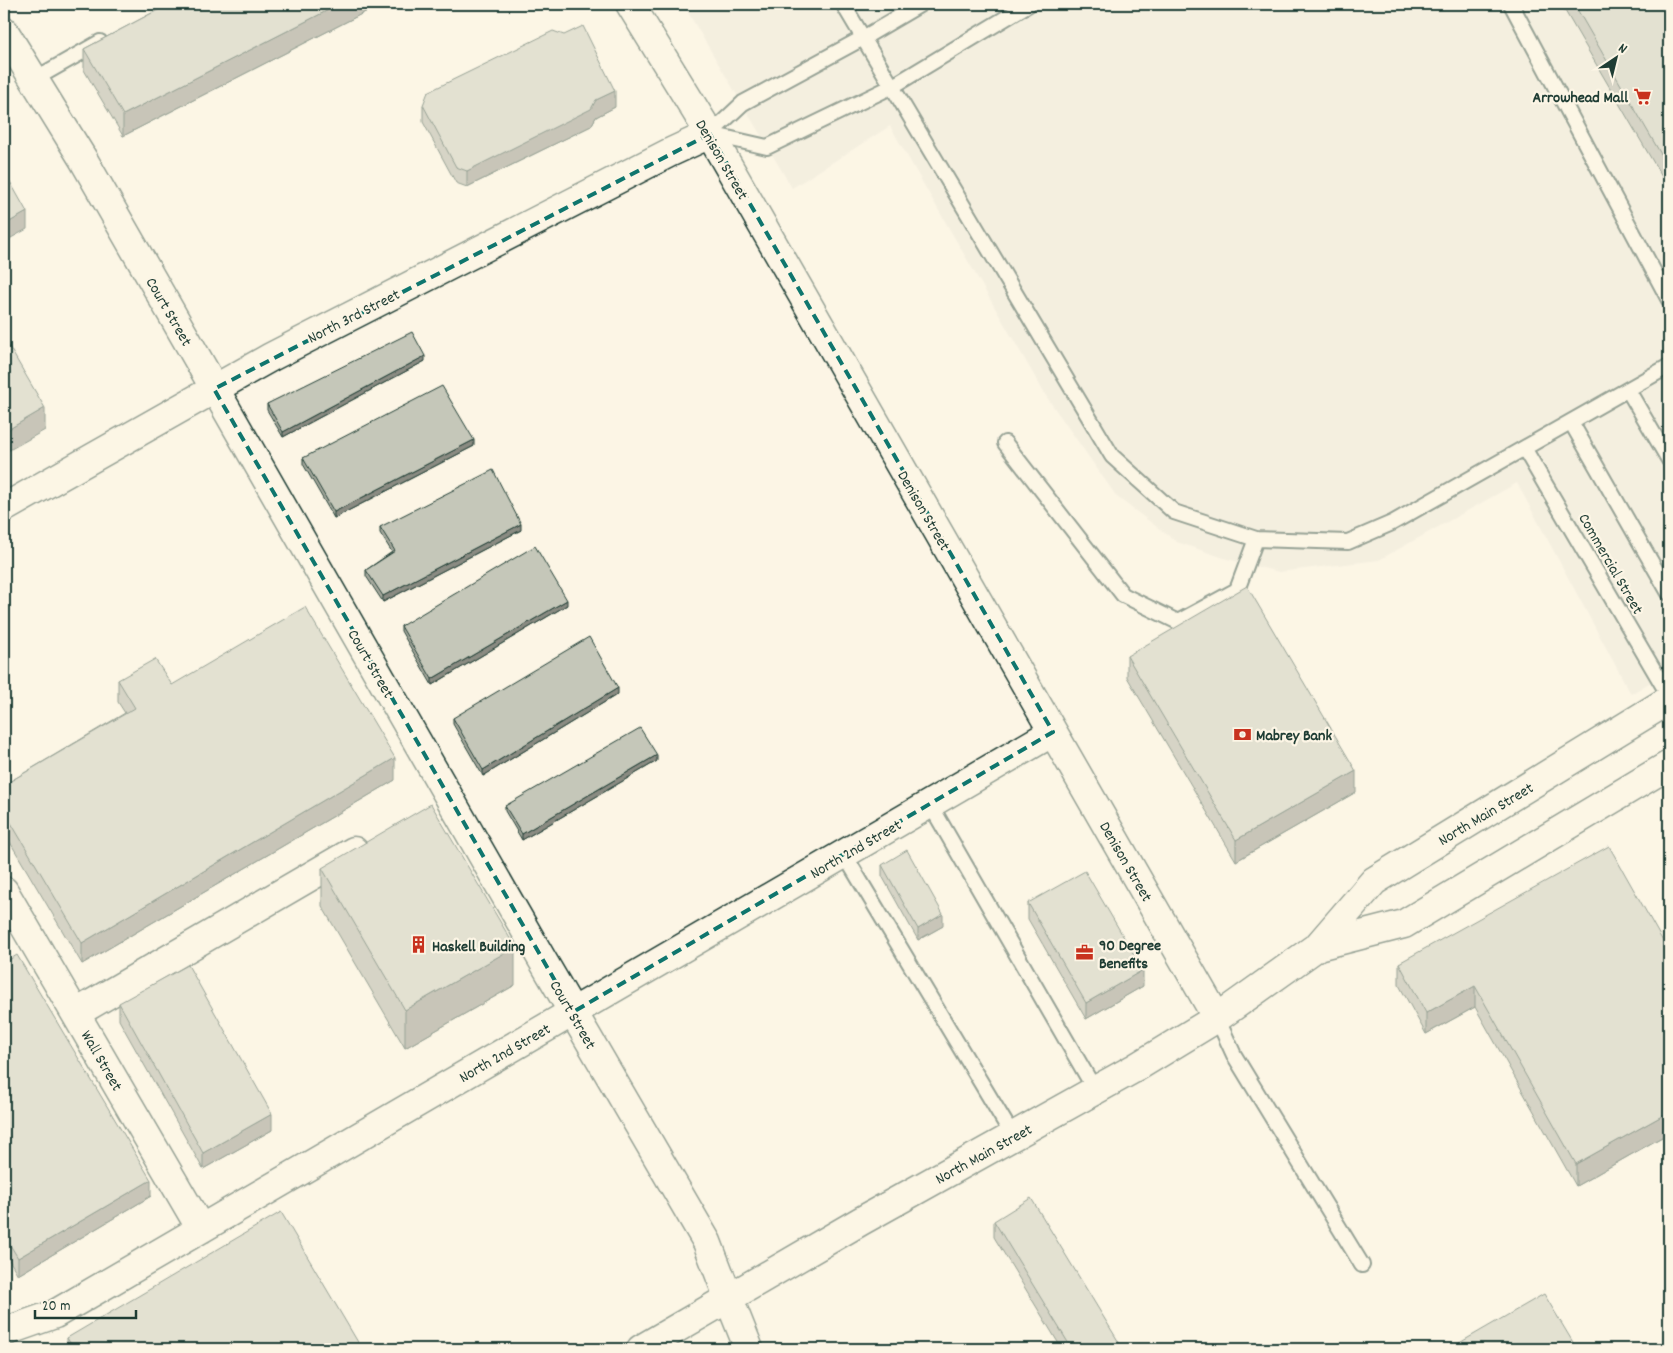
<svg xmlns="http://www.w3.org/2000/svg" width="1673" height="1353" font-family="Dekko,sans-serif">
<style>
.built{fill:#ece7d8}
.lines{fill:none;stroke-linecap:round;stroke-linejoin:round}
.lane-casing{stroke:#1f3d34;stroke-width:18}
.street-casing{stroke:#1f3d34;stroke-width:31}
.secondary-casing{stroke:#1f3d34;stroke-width:31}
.primary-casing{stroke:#1f3d34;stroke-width:31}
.lane{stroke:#fcf5e5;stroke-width:14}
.street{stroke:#fcf5e5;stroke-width:28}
.secondary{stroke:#fcf5e5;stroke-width:28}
.primary{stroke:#fcf5e5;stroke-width:28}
.wall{fill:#a9ab9f;stroke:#1f3d34}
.shaded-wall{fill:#8a8b82;stroke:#1f3d34}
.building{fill:#c5c7b9;stroke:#1f3d34}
.marked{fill:none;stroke:#0f766e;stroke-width:4;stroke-dasharray:10 6;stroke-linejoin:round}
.labels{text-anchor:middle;stroke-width:4.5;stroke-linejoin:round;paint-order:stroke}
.poi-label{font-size:16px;font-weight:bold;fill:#1f3d34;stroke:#fcf5e5;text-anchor:start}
.street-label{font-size:16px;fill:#1f3d34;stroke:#fcf5e5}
</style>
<rect width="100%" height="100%" fill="#fcf5e5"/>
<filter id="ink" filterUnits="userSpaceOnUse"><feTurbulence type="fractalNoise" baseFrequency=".02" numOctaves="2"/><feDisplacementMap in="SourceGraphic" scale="10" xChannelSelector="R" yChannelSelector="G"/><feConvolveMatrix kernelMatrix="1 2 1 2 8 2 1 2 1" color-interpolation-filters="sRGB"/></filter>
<g filter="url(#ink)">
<path class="built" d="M683,4H1669V671L1631,694L1517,483L1379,560L1279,572L1227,559L1177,542L1117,497L1046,396L890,126L792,188Z"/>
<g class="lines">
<defs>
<path id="lane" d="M843,4L1112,456L1174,512L1256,539L1348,542L1392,523L1669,366
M1511,4L1669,300
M33,80L100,42
M710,134L767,147L893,86L1029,4
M710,134L743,103L863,38L921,4
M1628,390L1669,460
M1571,422L1669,593
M1005,443L1123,595L1178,622L1237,590L1256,539
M1524,448L1669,696
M930,804L1095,1090
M844,854L1013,1136
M1217,1018L1234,1055L1362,1265"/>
<path id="street" d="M630,4L710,134L1217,1018
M4,31L83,159L543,961L707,1242L729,1299
M4,508L271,357L669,153L710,134
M4,891L201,1229
M76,1013L354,851
M4,1332L55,1314L1053,732"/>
<path id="secondary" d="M729,1299L749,1349"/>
<path id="primary" d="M1318,946L1404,924L1669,765
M641,1349L861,1221L1135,1068L1217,1018L1318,946L1374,881L1669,700"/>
</defs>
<use href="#lane" class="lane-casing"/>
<use href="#street" class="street-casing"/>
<use href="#secondary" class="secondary-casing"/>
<use href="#primary" class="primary-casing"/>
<use href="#lane" class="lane"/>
<use href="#street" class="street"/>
<use href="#secondary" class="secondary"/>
<use href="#primary" class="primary"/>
</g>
<path class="wall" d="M169,4H381L123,136L84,70V49Z
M1561,4H1669V189Z
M423,105L615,107L596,117L591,126L467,187L456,183L423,122Z
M425,361L283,437L267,410V404Z
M474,446L334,518L303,464V458Z
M380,527L521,530L383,602L366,576V570L392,552L380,533Z
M567,605L432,685L401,631V626Z
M1127,656L1356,792L1236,861L1127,677Z
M118,680L172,685L395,780L82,964L4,832V785L125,713L118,702Z
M618,694L483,776L453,724V718Z
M657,761L522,840L505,811V806Z
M882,865L943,926L918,940L882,876Z
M322,868L515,985L405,1048L322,906Z
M1028,903L1143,986L1086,1019L1028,919Z
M1669,952V1133L1576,1186L1475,1007L1426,1034L1399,985V963Z
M4,963L151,1196L18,1275L4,1251Z
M119,1003L272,1130L203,1169L119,1020Z
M994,1221L1123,1349H1062L994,1237Z
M67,1338L362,1349H67Z"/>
<path class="shaded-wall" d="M340,4H381L123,136V115Z
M615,91V107L596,117L591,126L467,187V171L596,100Z
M27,212V229L4,242V225Z
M425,356V361L283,437V432Z
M45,408V430L4,453V432Z
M474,440V446L334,518V512Z
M521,524V530L383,602V596Z
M567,600V605L432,685V679Z
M618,688V694L483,776V770Z
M657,755V761L522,840V834Z
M395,758V780L82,964V943Z
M1356,771V792L1236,861V840Z
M943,914V926L918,940V929Z
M515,947V985L405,1048V1010Z
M1143,970V986L1086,1019V1003Z
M1475,986V1007L1426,1034V1013Z
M1669,1112V1133L1576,1186V1164Z
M272,1114V1130L203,1169V1153Z
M151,1180V1196L18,1275V1258Z"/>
<path class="building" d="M169,4H340L123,115L84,49Z
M1574,4H1669V168Z
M583,26L615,91L596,100L591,109L467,171L456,167L423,105L428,92L553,31L564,35Z
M4,171L27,212L4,225Z
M412,332L425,356L283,432L267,404Z
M4,338L45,408L4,432Z
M442,386L474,440L334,512L303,458Z
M493,470L521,524L383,596L366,570L395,551L380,527Z
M535,546L567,600L432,679L401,626Z
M1247,586L1356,771L1236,840L1127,656Z
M305,607L395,758L82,943L4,811V785L135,708L118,680L155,659L172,685Z
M589,637L618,688L483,770L453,718Z
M640,728L657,755L522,834L505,806Z
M431,804L515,947L405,1010L322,868Z
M1609,846L1669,952V1112L1576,1164L1475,986L1426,1013L1399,963Z
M907,850L943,914L918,929L882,865Z
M1085,871L1143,970L1086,1003L1028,903Z
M17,955L151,1180L18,1258L4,1235V963Z
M188,965L272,1114L203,1153L119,1003Z
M1031,1198L1123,1349H1072L994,1221Z
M281,1212L362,1349H74L67,1338Z
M1544,1294L1577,1349H1449Z"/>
</g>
<path d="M0 0H1673V1353H0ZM710,134L1053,732L573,1012L214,389Z" fill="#fcf5e5" fill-opacity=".55" fill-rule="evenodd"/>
<path class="marked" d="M710,134L1053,732L573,1012L214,389Z"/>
<defs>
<symbol id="supermarket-bare" viewBox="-9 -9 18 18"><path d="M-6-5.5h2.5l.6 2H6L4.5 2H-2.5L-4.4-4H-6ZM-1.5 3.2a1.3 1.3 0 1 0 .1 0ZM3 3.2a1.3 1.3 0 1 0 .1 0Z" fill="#c8321e" stroke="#fcf5e5" stroke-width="2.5" paint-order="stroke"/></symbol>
<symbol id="bank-bare" viewBox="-9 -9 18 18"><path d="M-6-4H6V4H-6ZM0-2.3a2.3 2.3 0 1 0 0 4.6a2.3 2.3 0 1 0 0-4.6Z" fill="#c8321e" stroke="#fcf5e5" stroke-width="2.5" paint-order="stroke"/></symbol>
<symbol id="building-bare" viewBox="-9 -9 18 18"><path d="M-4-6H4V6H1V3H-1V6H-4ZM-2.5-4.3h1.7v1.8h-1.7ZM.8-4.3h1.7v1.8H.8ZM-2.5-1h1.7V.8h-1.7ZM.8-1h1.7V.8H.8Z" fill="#c8321e" stroke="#fcf5e5" stroke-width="2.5" paint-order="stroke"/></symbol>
<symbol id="office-bare" viewBox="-9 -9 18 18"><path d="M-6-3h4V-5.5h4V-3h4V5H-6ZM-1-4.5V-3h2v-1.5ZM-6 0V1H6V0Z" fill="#c8321e" stroke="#fcf5e5" stroke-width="2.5" paint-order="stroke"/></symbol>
</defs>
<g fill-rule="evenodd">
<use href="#supermarket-bare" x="1630" y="84" width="25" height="25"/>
<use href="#bank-bare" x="1230" y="722" width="25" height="25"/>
<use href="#building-bare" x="406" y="932" width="25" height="25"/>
<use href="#office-bare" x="1072" y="940" width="25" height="25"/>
</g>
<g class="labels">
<g class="poi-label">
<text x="1628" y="102" text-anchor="end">Arrowhead Mall</text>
<text x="1256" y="740">Mabrey Bank</text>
<text x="1099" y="950">90 Degree<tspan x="1099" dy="18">Benefits</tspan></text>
<text x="432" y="951">Haskell Building</text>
</g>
<g class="street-label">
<text transform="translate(723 159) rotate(60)" y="6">Denison Street</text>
<text transform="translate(170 311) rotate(60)" y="6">Court Street</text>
<text transform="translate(353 315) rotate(-27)" y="6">North 3rd Street</text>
<text transform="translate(925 510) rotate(60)" y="6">Denison Street</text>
<text transform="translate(1612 563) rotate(60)" y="6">Commercial Street</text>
<text transform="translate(372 663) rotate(60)" y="6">Court Street</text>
<text transform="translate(1485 813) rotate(-31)" y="6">North Main Street</text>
<text transform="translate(855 848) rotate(-30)" y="6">North 2nd Street</text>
<text transform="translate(1127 861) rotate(60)" y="6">Denison Street</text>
<text transform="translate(574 1014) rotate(60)" y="6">Court Street</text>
<text transform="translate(504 1052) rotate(-30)" y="6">North 2nd Street</text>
<text transform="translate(103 1060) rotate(60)" y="6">Wall Street</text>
<text transform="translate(983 1153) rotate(-29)" y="6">North Main Street</text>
</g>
</g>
<rect width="1673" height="1353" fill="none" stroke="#fcf5e5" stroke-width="20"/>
<rect x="10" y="10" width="1653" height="1333" fill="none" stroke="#1f3d34" stroke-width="2" filter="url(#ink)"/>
<g transform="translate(1616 58) rotate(35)" stroke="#fcf5e5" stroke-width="4" paint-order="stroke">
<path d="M0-4L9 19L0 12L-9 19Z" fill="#1f3d34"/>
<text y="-8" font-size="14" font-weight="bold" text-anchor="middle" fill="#1f3d34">N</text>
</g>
<path d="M35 1310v8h101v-8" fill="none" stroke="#1f3d34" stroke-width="2.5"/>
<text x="42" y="1310" font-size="15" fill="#1f3d34" stroke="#fcf5e5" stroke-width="4" paint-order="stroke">20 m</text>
</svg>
